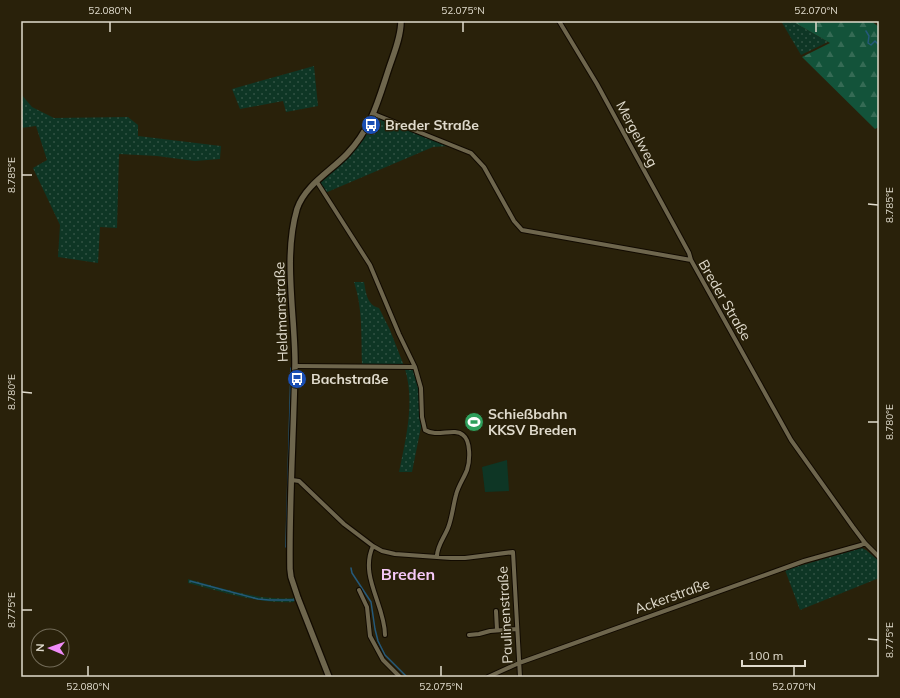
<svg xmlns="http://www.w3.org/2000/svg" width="900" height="698" font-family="Mulish,sans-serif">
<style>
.grass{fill:url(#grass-dots)}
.forest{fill:url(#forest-firs)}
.park{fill:#0e3625}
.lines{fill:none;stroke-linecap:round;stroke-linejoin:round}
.stream{stroke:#25597a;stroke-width:1.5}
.minor-casing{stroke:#110a00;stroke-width:6}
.secondary-casing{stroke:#110a00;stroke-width:8}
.minor{stroke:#6e664d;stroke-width:4}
.secondary{stroke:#6e664d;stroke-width:5.5}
.ticks{fill:none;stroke:#e0dbcd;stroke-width:1.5}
.labels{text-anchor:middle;stroke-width:3;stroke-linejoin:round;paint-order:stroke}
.poi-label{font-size:14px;font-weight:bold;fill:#e0dbcd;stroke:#29210a;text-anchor:start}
.street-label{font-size:14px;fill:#e0dbcd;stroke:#29210a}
.quarter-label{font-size:16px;font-weight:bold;fill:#f6c9f8;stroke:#29210a}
.neatline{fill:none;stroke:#e0dbcd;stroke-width:1.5}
.ticks-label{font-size:10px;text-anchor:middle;fill:#e0dbcd}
</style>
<defs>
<pattern id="grass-dots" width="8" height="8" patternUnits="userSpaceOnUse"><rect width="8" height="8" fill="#0e3625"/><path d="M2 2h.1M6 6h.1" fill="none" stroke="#315243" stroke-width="1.8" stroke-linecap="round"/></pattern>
<pattern id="forest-firs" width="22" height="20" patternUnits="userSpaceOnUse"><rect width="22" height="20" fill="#13533a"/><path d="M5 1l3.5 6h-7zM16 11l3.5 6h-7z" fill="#356b55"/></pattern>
</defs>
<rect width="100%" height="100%" fill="#29210a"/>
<path class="grass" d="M781,21H792L828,42L801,55Z
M314,66L318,106L286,112L283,101L240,109L232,89Z
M21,94L32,107L54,118L128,117L138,125V136L221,146L220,159L195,161L157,156L119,154L117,228L100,227L98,263L58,257L60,225L33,168L47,160L36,126L21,128Z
M379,118L449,146L433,147L325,193L320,185V181L362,139L373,121Z
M354,282H364C366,293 367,305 379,308L390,330L404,366H362C361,338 363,308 354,282Z
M405,369H414L419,387L421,427L412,472H399C406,438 415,402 405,369Z
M862,548L866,550L879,561V578L800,610L785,570Z
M188,579C223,588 258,601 295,598L294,602C258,604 223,592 188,583Z"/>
<path class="forest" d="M792,21H871L879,27V127L875,129L802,57L830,43Z"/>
<path class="park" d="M507,460L509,491L485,492L482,467Z"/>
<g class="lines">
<path class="stream" d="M858,21L860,22
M866,31L869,36L868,43L871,45L875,41L879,45
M286,547L291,368
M351,568L352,573L371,602L375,629L378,641L385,655L407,677
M190,581L258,599L269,600H294"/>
<defs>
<path id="minor" d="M559,21L597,84L689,253L691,260
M374,114L471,153L484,167L514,221L522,230L691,260L791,440L853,527L865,543L879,557
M317,182L370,265L399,334L415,367L421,388L422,417L425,430C437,438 454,427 463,435C471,441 470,461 467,470C464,478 458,486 456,495C453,506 452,518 448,528C444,538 437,546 437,556
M295,366L415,367
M292,480L299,481L344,524L373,546L382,551L395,554L451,558H465L513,552L520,677
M373,546C359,576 385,605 385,635
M359,590L367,607L370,636L383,660L400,677
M496,611L497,630
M469,635L479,634L490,631L517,629
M488,677L519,663L804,561L861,545L865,543"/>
<path id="secondary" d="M329,677L298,598L291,577L290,569C289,500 294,431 295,363C295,314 283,257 297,209C305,185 331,171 347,154C372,127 378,101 389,68C394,53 401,37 401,21"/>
</defs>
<use href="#minor" class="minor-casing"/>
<use href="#secondary" class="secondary-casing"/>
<use href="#minor" class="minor"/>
<use href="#secondary" class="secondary"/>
</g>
<path class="ticks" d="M110,32V22M463,32V22M816,32V22M22,175H32M868,204L878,205M22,392L32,393M868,422H878M22,610H32M868,639L878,640M88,676V666M441,676V666M794,676V666"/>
<defs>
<symbol id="bus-disc" viewBox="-11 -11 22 22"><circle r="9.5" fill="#1a4fb4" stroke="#29210a"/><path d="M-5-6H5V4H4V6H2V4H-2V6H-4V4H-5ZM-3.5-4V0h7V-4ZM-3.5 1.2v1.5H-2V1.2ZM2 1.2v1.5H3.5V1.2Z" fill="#fff"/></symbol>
<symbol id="stadium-disc" viewBox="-11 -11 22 22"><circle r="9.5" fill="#2e9e5b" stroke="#29210a"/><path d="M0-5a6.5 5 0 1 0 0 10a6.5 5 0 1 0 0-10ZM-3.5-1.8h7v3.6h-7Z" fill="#fff"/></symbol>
</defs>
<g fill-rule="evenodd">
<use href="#bus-disc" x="360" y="114" width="22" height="22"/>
<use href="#bus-disc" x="286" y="368" width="22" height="22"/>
<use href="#stadium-disc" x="463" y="411" width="22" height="22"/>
</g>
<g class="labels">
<g class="poi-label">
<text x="385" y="130">Breder Straße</text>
<text x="311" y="384">Bachstraße</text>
<text x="488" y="419">Schießbahn<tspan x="488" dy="16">KKSV Breden</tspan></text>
</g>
<g class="street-label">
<text transform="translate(637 134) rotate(62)" y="5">Mergelweg</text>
<text transform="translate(725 300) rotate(60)" y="5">Breder Straße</text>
<text transform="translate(281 312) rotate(-92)" y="5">Heldmanstraße</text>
<text transform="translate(672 596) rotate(-20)" y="5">Ackerstraße</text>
<text transform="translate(505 615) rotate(-93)" y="5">Paulinenstraße</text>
</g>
<g class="quarter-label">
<text x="408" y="580">Breden</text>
</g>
</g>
<rect width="900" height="698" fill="none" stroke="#29210a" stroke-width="44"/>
<g transform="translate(50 648) rotate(272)"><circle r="19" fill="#29210a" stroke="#726b58"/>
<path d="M0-3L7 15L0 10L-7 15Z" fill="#ef8bf7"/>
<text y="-6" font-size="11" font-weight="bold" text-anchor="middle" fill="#e0dbcd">N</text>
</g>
<path d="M742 660v6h63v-6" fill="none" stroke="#e0dbcd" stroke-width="2"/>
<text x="748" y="660" font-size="12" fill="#e0dbcd" stroke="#29210a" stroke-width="3" paint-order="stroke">100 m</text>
<rect x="22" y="22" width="856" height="654" class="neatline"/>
<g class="ticks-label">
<text x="110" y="14">52.080°N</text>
<text x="463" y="14">52.075°N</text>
<text x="816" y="14">52.070°N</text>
<text transform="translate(11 175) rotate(-90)" y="4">8.785°E</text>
<text transform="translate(889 205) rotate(-90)" y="4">8.785°E</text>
<text transform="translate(11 392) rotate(-90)" y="4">8.780°E</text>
<text transform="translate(889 422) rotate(-90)" y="4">8.780°E</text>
<text transform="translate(11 610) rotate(-90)" y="4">8.775°E</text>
<text transform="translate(889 640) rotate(-90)" y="4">8.775°E</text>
<text x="88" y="690">52.080°N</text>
<text x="441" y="690">52.075°N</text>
<text x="794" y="690">52.070°N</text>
</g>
</svg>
